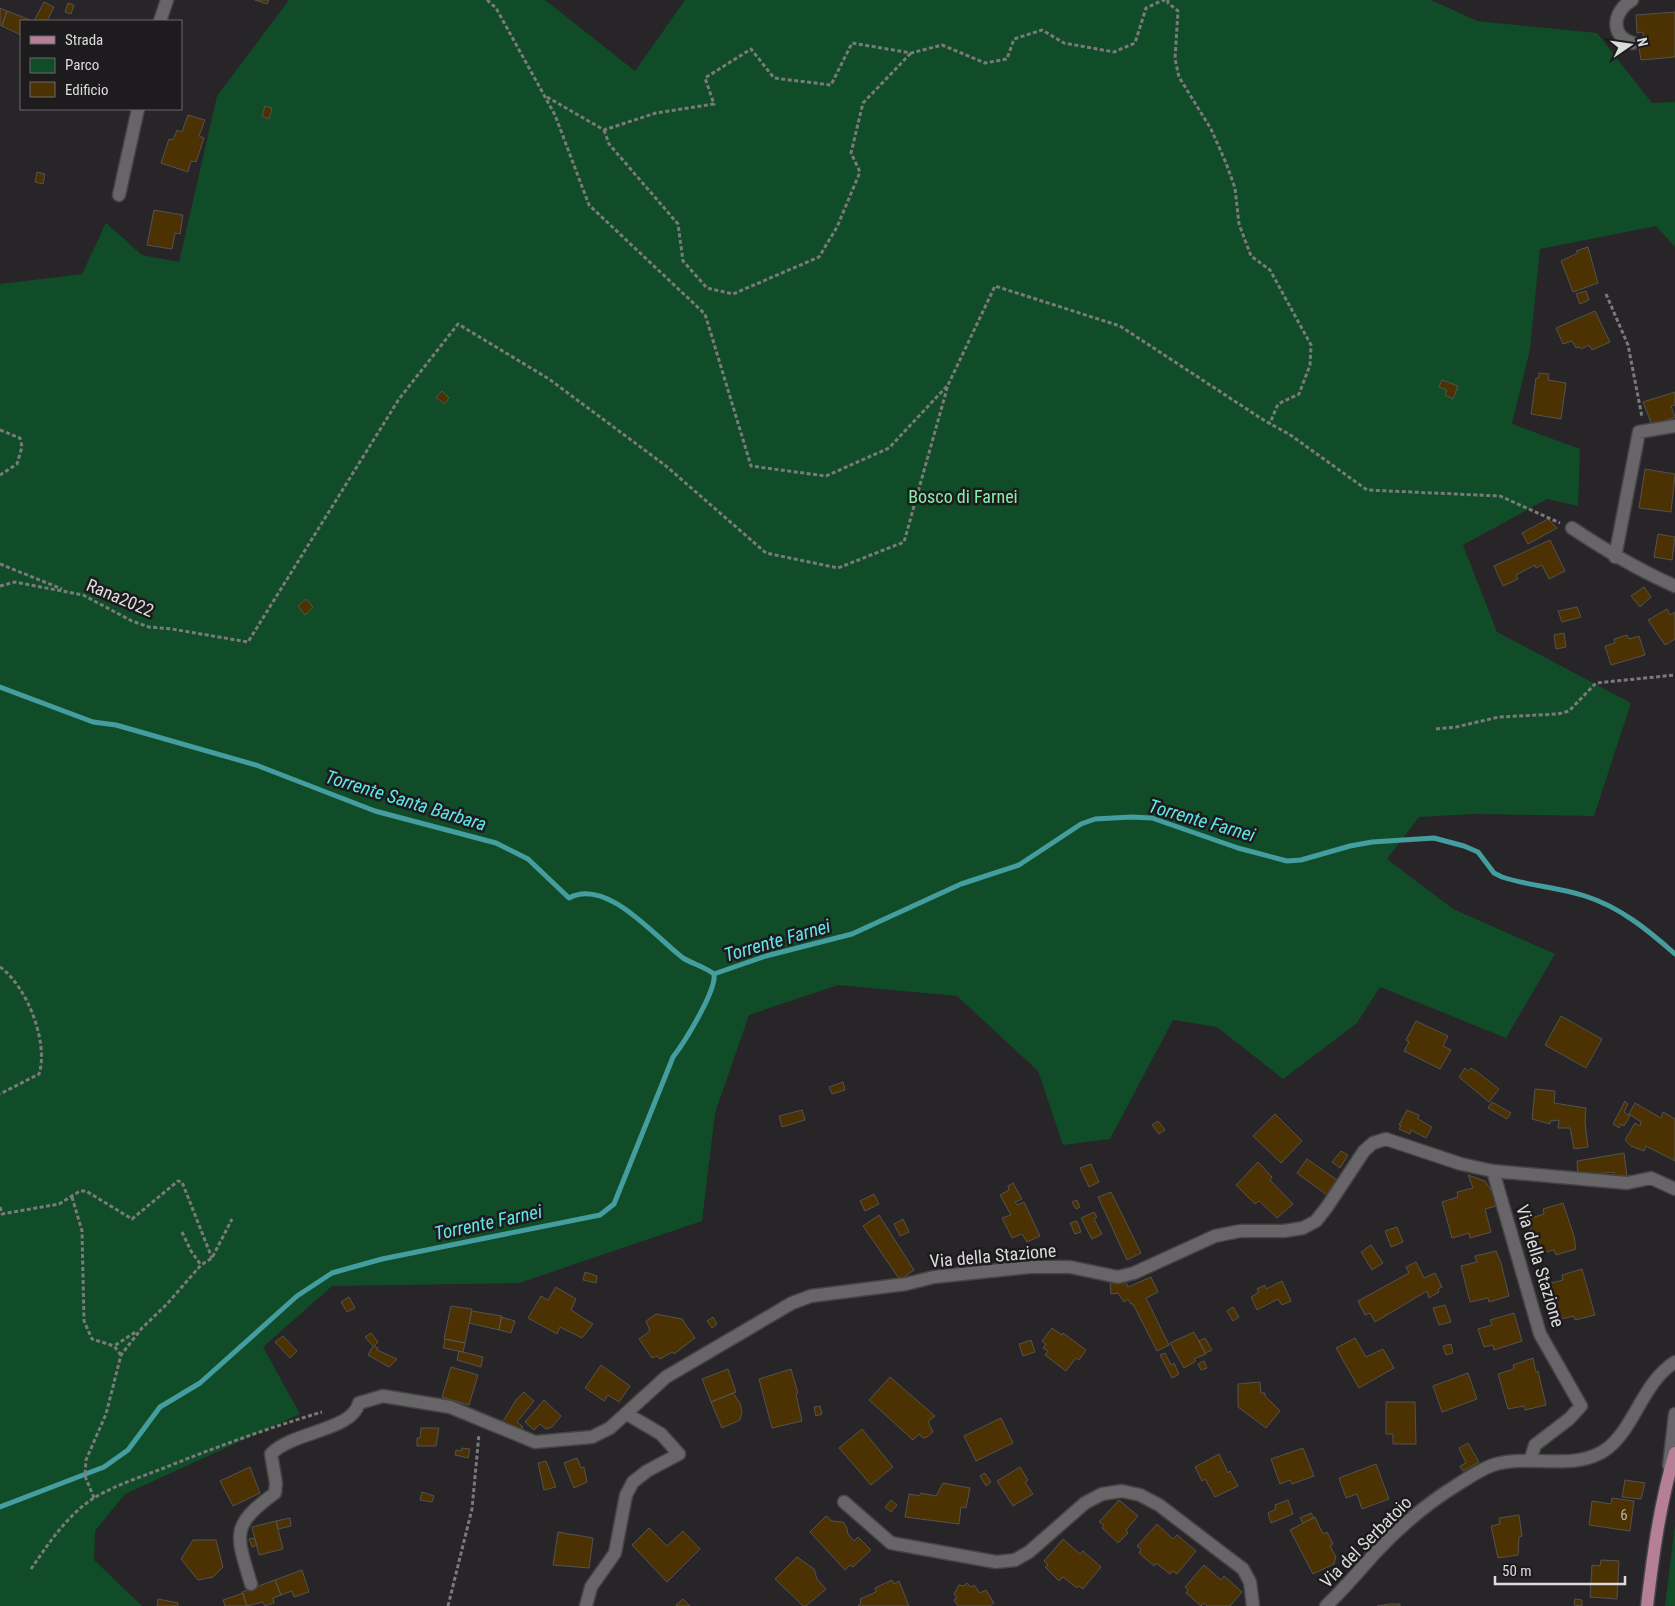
<svg xmlns="http://www.w3.org/2000/svg" width="1675" height="1606" font-family="'Roboto Condensed',sans-serif">
<style>
.green{fill:#114c29}
.lines{fill:none;stroke-linecap:round;stroke-linejoin:round}
.stream{stroke:#449d9e;stroke-width:5}
.building{fill:#4c3202;stroke:#545250}
.minor-casing{stroke:#454445;stroke-width:15}
.major-casing{stroke:#454445;stroke-width:15}
.path{stroke:#7b7a7b;stroke-width:3;stroke-dasharray:4 2.5;stroke-linecap:butt}
.minor{stroke:#676567;stroke-width:12}
.major{stroke:#b57f95;stroke-width:12}
.labels{text-anchor:middle;stroke-width:5;stroke-linejoin:round;paint-order:stroke}
.number-label{font-size:15px;fill:#b9b2a6}
.park-label{font-size:18px;fill:#82f1a6;stroke:#1d1b1d}
.street-label{font-size:18px;fill:#dddcdd;stroke:#1d1b1d}
.water-label{font-size:19px;font-style:italic;fill:#5fe7e7;stroke:#1d1b1d}
</style>
<rect width="100%" height="100%" fill="#272527"/>
<path class="green" d="M289,0H545L635,71L685,0H1431L1477,21L1597,33L1652,103L1675,102V247L1656,226L1540,249L1530,349L1512,424L1580,449L1578,506L1547,499L1463,545L1497,632L1631,703L1594,816L1474,814L1419,817L1387,859L1453,909L1555,954L1506,1038L1380,987L1357,1023L1283,1079L1217,1027L1173,1020L1110,1139L1063,1145L1038,1071L957,996L838,985L749,1015L715,1113L702,1221L519,1283L332,1286L263,1347L300,1414L125,1494L95,1531L94,1560L142,1606H0V284L82,274L106,223L142,255L179,262L217,96Z
M1675,1524V1606H1665Z"/>
<g class="lines">
<path class="stream" d="M0,687L93,722L116,725L256,765L375,811L496,843L528,859L569,898C607,877 656,938 683,958C693,964 705,967 714,974
M0,1507L104,1467L128,1450L160,1407L200,1383L297,1296L332,1273L382,1259L600,1215L614,1204L673,1057C684,1043 717,990 714,974L766,956L852,934L961,884L1019,865L1081,824L1095,819L1131,817L1152,818L1238,848L1287,861L1301,860L1350,846L1372,842L1434,838L1464,846L1478,852L1494,873L1502,877C1529,886 1558,887 1585,896C1620,907 1648,930 1675,954"/>
</g>
<path class="building" d="M255,0H269L267,4Z
M44,2L54,7L47,21H34Z
M68,3L74,5L71,14L65,12Z
M0,8L7,11L2,26L0,25Z
M7,11L33,21H21V35L2,26Z
M1675,12V57L1641,60L1638,42H1644L1643,32L1637,33L1636,15Z
M265,106L272,108L269,119L262,116Z
M188,115L205,120L199,136L204,138L196,162L191,161L188,172L161,163L169,139L173,140L177,130L182,132Z
M37,172L45,174L43,184L35,182Z
M154,210L183,215L180,234L175,233L172,249L147,245Z
M1588,247L1598,283L1573,292L1561,261L1578,253L1576,251Z
M1586,291L1589,300L1580,304L1576,294Z
M1595,311L1610,342L1592,350L1589,345L1581,349L1579,347L1576,348L1572,341L1563,344L1556,328Z
M1539,373L1549,374L1548,380L1566,383L1561,419L1531,414L1536,378H1539Z
M1442,380L1458,386L1453,399L1445,395L1447,390L1439,387Z
M442,391L449,398L444,404L436,397Z
M1675,392V405L1671,406L1675,417L1652,425L1643,402Z
M1645,469L1675,474L1671,512L1639,508Z
M1548,519L1557,528L1528,544L1522,533Z
M1658,534L1675,537L1672,560L1654,557Z
M1550,540L1565,571L1549,579L1542,565L1536,568L1535,565L1516,575L1518,579L1503,586L1494,566Z
M1644,587L1651,597L1640,607L1631,596Z
M306,599L313,607L305,615L298,606Z
M1577,607L1581,617L1562,622L1558,611Z
M1667,609L1670,615L1675,612V639L1665,645L1648,620Z
M1564,633L1566,647L1556,649L1554,635Z
M1627,635L1629,639L1639,636L1645,655L1611,665L1605,646L1615,643L1614,639Z
M1561,1016L1602,1039L1586,1068L1545,1045Z
M1416,1021L1448,1036L1443,1046L1451,1050L1440,1069L1404,1051L1409,1042L1406,1040Z
M1465,1068L1468,1071L1471,1068L1476,1071L1499,1089L1489,1102L1459,1077Z
M843,1082L845,1090L832,1094L829,1087Z
M1535,1089L1555,1091L1554,1103L1586,1108L1585,1123L1588,1147L1574,1149L1570,1128H1558L1559,1120L1550,1121V1124L1532,1119Z
M1625,1101L1628,1104L1624,1112L1630,1116L1624,1126L1621,1124L1619,1128L1613,1124Z
M1492,1102L1511,1113L1507,1119L1488,1108Z
M1635,1103L1661,1118L1663,1112L1675,1119V1161L1646,1146L1644,1151L1631,1146L1625,1140L1635,1123L1640,1126L1641,1122L1629,1114Z
M802,1110L805,1120L782,1127L779,1116Z
M1407,1110L1419,1115L1418,1119L1432,1127L1426,1138L1411,1130L1410,1134L1399,1129L1401,1126L1399,1125Z
M1275,1114L1302,1141L1281,1163L1253,1136Z
M1158,1121L1165,1130L1159,1134L1152,1125Z
M1341,1151L1348,1155L1340,1168L1332,1162Z
M1624,1153L1627,1177L1614,1178V1172L1578,1176L1577,1161Z
M1307,1159L1337,1180L1327,1195L1297,1173Z
M1258,1162L1272,1177L1270,1180L1293,1204L1277,1218L1259,1201L1255,1204L1236,1185Z
M1091,1164L1099,1182L1089,1187L1080,1168Z
M1468,1175L1485,1181L1493,1193L1496,1206L1485,1209L1491,1232L1470,1238L1469,1233L1452,1238L1442,1202L1458,1197L1457,1192L1473,1188Z
M1013,1183L1022,1199L1015,1202L1017,1205L1024,1202L1040,1236L1027,1242L1022,1234L1012,1238L1002,1218L1011,1215L1000,1195L1009,1190L1008,1186Z
M1111,1192L1141,1253L1127,1260L1098,1197Z
M874,1194L879,1204L865,1211L860,1201Z
M1077,1200L1080,1207L1076,1209L1072,1202Z
M1563,1203L1574,1236L1576,1249L1556,1255L1554,1250L1537,1254L1528,1219L1544,1214L1543,1209Z
M1094,1212L1097,1217L1094,1219L1102,1234L1092,1239L1081,1218Z
M879,1215L914,1270L900,1280L863,1226Z
M903,1219L909,1232L900,1236L894,1224Z
M1077,1221L1081,1232L1075,1234L1070,1223Z
M1397,1227L1403,1242L1391,1247L1385,1231Z
M1371,1245L1383,1263L1372,1270L1361,1252Z
M1496,1251L1501,1263L1509,1296L1489,1302L1488,1298L1470,1302L1461,1266L1477,1262L1475,1256Z
M1416,1262L1424,1278L1435,1273L1442,1287L1438,1289L1439,1292L1429,1298L1427,1291L1375,1322L1370,1313L1365,1315L1358,1301L1409,1273L1406,1267Z
M1582,1269L1595,1315L1575,1320L1574,1316L1557,1320L1547,1284L1563,1280L1562,1275Z
M585,1272L597,1276L596,1283L583,1280Z
M1151,1277L1158,1292L1146,1298L1169,1345L1157,1351L1133,1304H1131L1128,1299L1124,1302L1118,1293L1111,1294L1110,1283L1125,1281L1128,1287Z
M1282,1281L1291,1301L1282,1305L1278,1299L1257,1310L1251,1297L1259,1292L1257,1289L1265,1285L1266,1289Z
M556,1287L576,1299L571,1310L593,1324L582,1338L560,1327L557,1334L528,1318L541,1296L548,1300Z
M349,1297L355,1308L347,1312L341,1302Z
M1445,1305L1451,1322L1439,1325L1433,1308Z
M451,1306L472,1309L465,1343L444,1339Z
M1233,1307L1239,1317L1233,1321L1227,1311Z
M472,1311L502,1316L499,1330L469,1323Z
M1514,1313L1522,1341L1494,1350L1493,1345L1484,1347L1478,1329L1492,1325L1490,1320Z
M656,1314L682,1319L695,1338L674,1354L672,1352L660,1359L657,1356L652,1358L639,1339L650,1331L646,1321Z
M501,1317L515,1321L511,1333L499,1330Z
M713,1317L717,1324L712,1328L707,1321Z
M1052,1328L1062,1335L1063,1333L1086,1350L1079,1360L1076,1358L1066,1371L1045,1355L1048,1351L1043,1348L1046,1344L1042,1341Z
M1194,1332L1206,1354L1194,1359L1196,1361L1184,1368L1170,1343Z
M371,1333L378,1342L374,1346L378,1348L377,1350L397,1359L389,1367L368,1355L373,1346L365,1337Z
M283,1336L297,1351L290,1358L275,1342Z
M1205,1338L1212,1350L1205,1353L1199,1341Z
M1355,1338L1366,1357L1383,1349L1394,1368L1359,1388L1336,1348Z
M445,1339L465,1343L463,1352L443,1348Z
M1031,1340L1035,1352L1023,1356L1019,1344Z
M1451,1344L1453,1353L1446,1355L1443,1346Z
M459,1351L483,1357L481,1367L457,1360Z
M1165,1353L1171,1365L1174,1363L1179,1374L1172,1378L1160,1355Z
M1533,1358L1536,1372L1538,1371L1546,1405L1525,1410L1524,1406L1508,1409L1498,1374L1514,1369L1513,1365Z
M1204,1361L1207,1368L1201,1370L1198,1364Z
M601,1365L630,1386L619,1402L608,1395L604,1401L585,1388Z
M451,1367L478,1375L469,1405L442,1397Z
M728,1369L736,1392L711,1402L702,1379Z
M791,1369L798,1393L796,1394L802,1421L772,1428L759,1379Z
M1468,1373L1477,1399L1442,1412L1433,1386Z
M890,1377L935,1416L928,1422L933,1432L927,1437L923,1438L919,1434L913,1440L869,1400Z
M1260,1382L1261,1393H1265V1396L1280,1411L1266,1428L1238,1407V1384Z
M524,1392L534,1401L517,1422L523,1427L520,1431L502,1423L516,1400Z
M733,1393L740,1403L742,1411L740,1420L722,1428L711,1402Z
M544,1400L561,1416L552,1427L546,1429L540,1424L534,1430L525,1422Z
M1386,1402H1415L1416,1444H1393V1434H1386Z
M820,1406L822,1414L816,1416L814,1407Z
M1001,1418L1013,1443L976,1461L964,1436Z
M421,1428H439L436,1446H417V1438H420Z
M862,1429L893,1467L871,1485L839,1448Z
M1468,1443L1479,1462L1463,1471L1460,1466L1466,1463L1459,1448Z
M462,1448L470,1449L468,1458L455,1455L456,1450L461,1451Z
M1303,1448L1314,1476L1292,1484L1290,1480L1280,1484L1271,1459Z
M1219,1454L1228,1473L1230,1471L1238,1486L1215,1497L1205,1479L1202,1481L1195,1467Z
M577,1458L581,1468L584,1467L587,1482L574,1488L564,1463Z
M546,1461L556,1487L544,1490L538,1463Z
M1376,1464L1389,1499L1362,1509L1357,1494L1346,1498L1339,1478Z
M250,1467L260,1493L233,1506L220,1481Z
M1020,1467L1028,1480L1025,1482L1033,1494L1013,1506L997,1481Z
M985,1473L991,1482L986,1486L980,1476Z
M1625,1480L1645,1483L1641,1499L1622,1497Z
M943,1483L970,1488L966,1508L961,1507L959,1524L905,1517L909,1494L919,1496L921,1493L936,1496Z
M422,1492L434,1496L432,1502L420,1500Z
M1612,1498L1634,1501L1630,1531L1589,1525L1592,1501L1611,1504Z
M891,1500L897,1505L891,1512L885,1507Z
M1119,1500L1138,1516L1126,1530L1128,1533L1118,1543L1102,1528L1104,1525L1099,1522Z
M1288,1500L1293,1514L1271,1523L1268,1513L1276,1509L1275,1505Z
M1311,1513L1314,1518L1303,1523L1300,1518Z
M1519,1515L1522,1536L1519,1537L1518,1555L1498,1558L1491,1526L1500,1524L1499,1518Z
M826,1516L832,1521L843,1522L847,1528L848,1534L854,1541L858,1537L871,1550L853,1567L850,1565L845,1570L810,1532Z
M1315,1517L1323,1534L1327,1532L1333,1544L1330,1546L1336,1557L1334,1564L1313,1574L1290,1530Z
M290,1518L291,1526L278,1529L276,1521Z
M276,1521L283,1549L259,1555L252,1527Z
M1157,1524L1173,1539L1177,1535L1196,1551L1177,1574L1172,1571L1170,1574L1156,1563L1154,1566L1139,1553L1141,1549L1137,1546Z
M649,1528L667,1546L683,1531L700,1549L667,1582L632,1545Z
M558,1532L593,1538L589,1568L553,1565Z
M254,1538L257,1545L252,1547L249,1539Z
M1063,1539L1080,1554L1083,1551L1101,1567L1083,1589L1079,1586L1077,1588L1063,1577L1059,1581L1045,1567L1048,1565L1044,1561Z
M193,1540H216L223,1567L213,1577L198,1580L181,1559Z
M797,1557L814,1569L817,1579L826,1589L806,1606H803L775,1579Z
M1601,1560L1619,1561L1617,1599L1590,1597L1592,1565L1600,1566Z
M1204,1565L1221,1580L1224,1576L1242,1592L1230,1606H1207L1204,1603L1201,1606L1186,1593L1188,1590L1185,1587Z
M302,1570L309,1592L294,1597L292,1591L281,1595L275,1580Z
M275,1580L281,1595L273,1598L274,1603L265,1606L263,1602L247,1606L242,1592Z
M892,1580L894,1584L899,1581L909,1606H858L861,1603L860,1599L876,1592L875,1588Z
M967,1583L971,1587L974,1585L980,1593L986,1590L994,1603L990,1606H958L954,1600L957,1598L954,1594L959,1585L964,1586Z
M243,1593L247,1606H225L223,1600Z
M158,1599L178,1603V1606H157Z
M683,1599L690,1606H677L676,1605Z
M1575,1599L1582,1600V1606L1574,1605Z
M1389,1604H1400V1606H1377Z"/>
<g class="lines">
<defs>
<path id="minor" d="M1632,0C1613,11 1609,36 1633,43
M160,21L167,0
M119,195L138,109
M1572,528C1605,550 1638,570 1675,586
M1615,557L1639,432L1675,426
M1493,1171L1540,1334L1581,1406L1569,1419L1535,1445L1530,1461
M1669,1466L1675,1414
M844,1502L891,1543L996,1562L1015,1560L1029,1552L1085,1503L1102,1494L1122,1491L1140,1495L1159,1505L1243,1569L1250,1582L1253,1606
M251,1584C236,1534 230,1526 275,1493L276,1483L271,1454C293,1431 352,1431 359,1403L383,1396L450,1407L535,1442L592,1437L610,1428L666,1377L792,1303L811,1296L906,1284L934,1277L1029,1267H1070L1118,1277L1134,1273L1215,1236L1240,1231H1284L1303,1228L1316,1221L1327,1207L1364,1151L1373,1143L1386,1139L1461,1164L1493,1171L1627,1183L1651,1178L1675,1189
M586,1606L591,1587L615,1553L626,1495L633,1482L647,1471L679,1454L661,1434L627,1414
M1326,1606C1344,1589 1359,1571 1375,1553C1400,1526 1429,1502 1460,1483C1470,1477 1481,1469 1493,1465C1529,1453 1576,1473 1608,1448C1636,1425 1643,1382 1675,1362"/>
<path id="major" d="M1647,1606C1653,1555 1660,1502 1675,1453"/>
</defs>
<use href="#minor" class="minor-casing"/>
<use href="#major" class="major-casing"/>
<path class="path" d="M487,0L496,8L555,115L589,205L705,314L751,466L826,476L889,448L948,385
M1168,0V3L1178,11L1175,59L1179,77L1211,129L1226,163L1235,188L1239,224L1251,256L1270,270L1311,345L1310,365L1299,394L1278,404L1270,423L1268,422
M547,97L604,130L656,113L714,104L705,78L751,49L774,78L831,85L852,43L911,53L942,45L985,63L1007,59L1014,39L1042,30L1064,43L1114,52L1135,43L1146,8L1163,0L1168,3
M604,130L609,144L678,224L683,261L707,288L733,294L819,257L837,227L860,172L851,153L863,103L911,53
M1606,294L1628,345L1642,417
M0,430L20,438L22,447L17,464L0,475
M0,564L62,589
M0,586L15,582L83,595L132,621L149,627L172,629L248,642L399,399L458,324L549,379L666,466L766,553L838,568L904,542L948,385L995,286L1120,326L1265,421L1289,434L1367,490L1500,496L1560,523
M1436,729L1456,727L1499,717L1558,714L1569,711L1596,683L1675,675
M0,967C27,986 49,1043 39,1074L0,1094
M72,1197L82,1231L84,1321L92,1339L114,1346
M0,1207L2,1214L59,1204L80,1191H86L132,1219L178,1181L182,1182L212,1258
M182,1232L191,1251L201,1265
M121,1355L114,1346L137,1331
M94,1498L85,1476L86,1460L106,1414L121,1355L142,1328L167,1304L201,1265L212,1258L232,1219
M31,1569C49,1543 67,1515 94,1498C115,1485 141,1477 164,1468C216,1447 268,1428 322,1412
M448,1606L472,1509L479,1434"/>
<use href="#minor" class="minor"/>
<use href="#major" class="major"/>
</g>
<g class="labels">
<g class="number-label">
<text x="1624" y="1520">6</text>
</g>
<g class="park-label">
<text x="963" y="503">Bosco di Farnei</text>
</g>
<g class="street-label">
<text transform="translate(120 598) rotate(23)" y="6">Rana2022</text>
<text transform="translate(993 1256) rotate(-5)" y="6">Via della Stazione</text>
<text transform="translate(1540 1266) rotate(73)" y="6">Via della Stazione</text>
<text transform="translate(1366 1542) rotate(-45)" y="6">Via del Serbatoio</text>
</g>
<g class="water-label">
<text transform="translate(406 800) rotate(17)" y="7">Torrente Santa Barbara</text>
<text transform="translate(1202 820) rotate(16)" y="7">Torrente Farnei</text>
<text transform="translate(777 940) rotate(-16)" y="7">Torrente Farnei</text>
<text transform="translate(488 1222) rotate(-12)" y="7">Torrente Farnei</text>
</g>
</g>
<rect x="20" y="20" width="162" height="90" fill="#1d1b1d" stroke="#6a686a"/>
<rect x="30" y="36" width="25" height="8" fill="#b57f95" stroke="#6a686a"/>
<text x="65" y="45" font-size="15" fill="#dddcdd">Strada</text>
<rect x="30" y="58" width="25" height="15" fill="#114c29" stroke="#6a686a"/>
<text x="65" y="70" font-size="15" fill="#dddcdd">Parco</text>
<rect x="30" y="82" width="25" height="15" fill="#4c3202" stroke="#6a686a"/>
<text x="65" y="95" font-size="15" fill="#dddcdd">Edificio</text>
<g transform="translate(1630 45) rotate(77)" stroke="#1d1b1d" stroke-width="4" paint-order="stroke">
<path d="M0-4L9 19L0 12L-9 19Z" fill="#dddcdd"/>
<text y="-8" font-size="14" font-weight="bold" text-anchor="middle" fill="#dddcdd">N</text>
</g>
<path d="M1495 1576v8h130v-8" fill="none" stroke="#dddcdd" stroke-width="2.5"/>
<text x="1502" y="1576" font-size="15" fill="#dddcdd" stroke="#1d1b1d" stroke-width="4" paint-order="stroke">50 m</text>
</svg>
